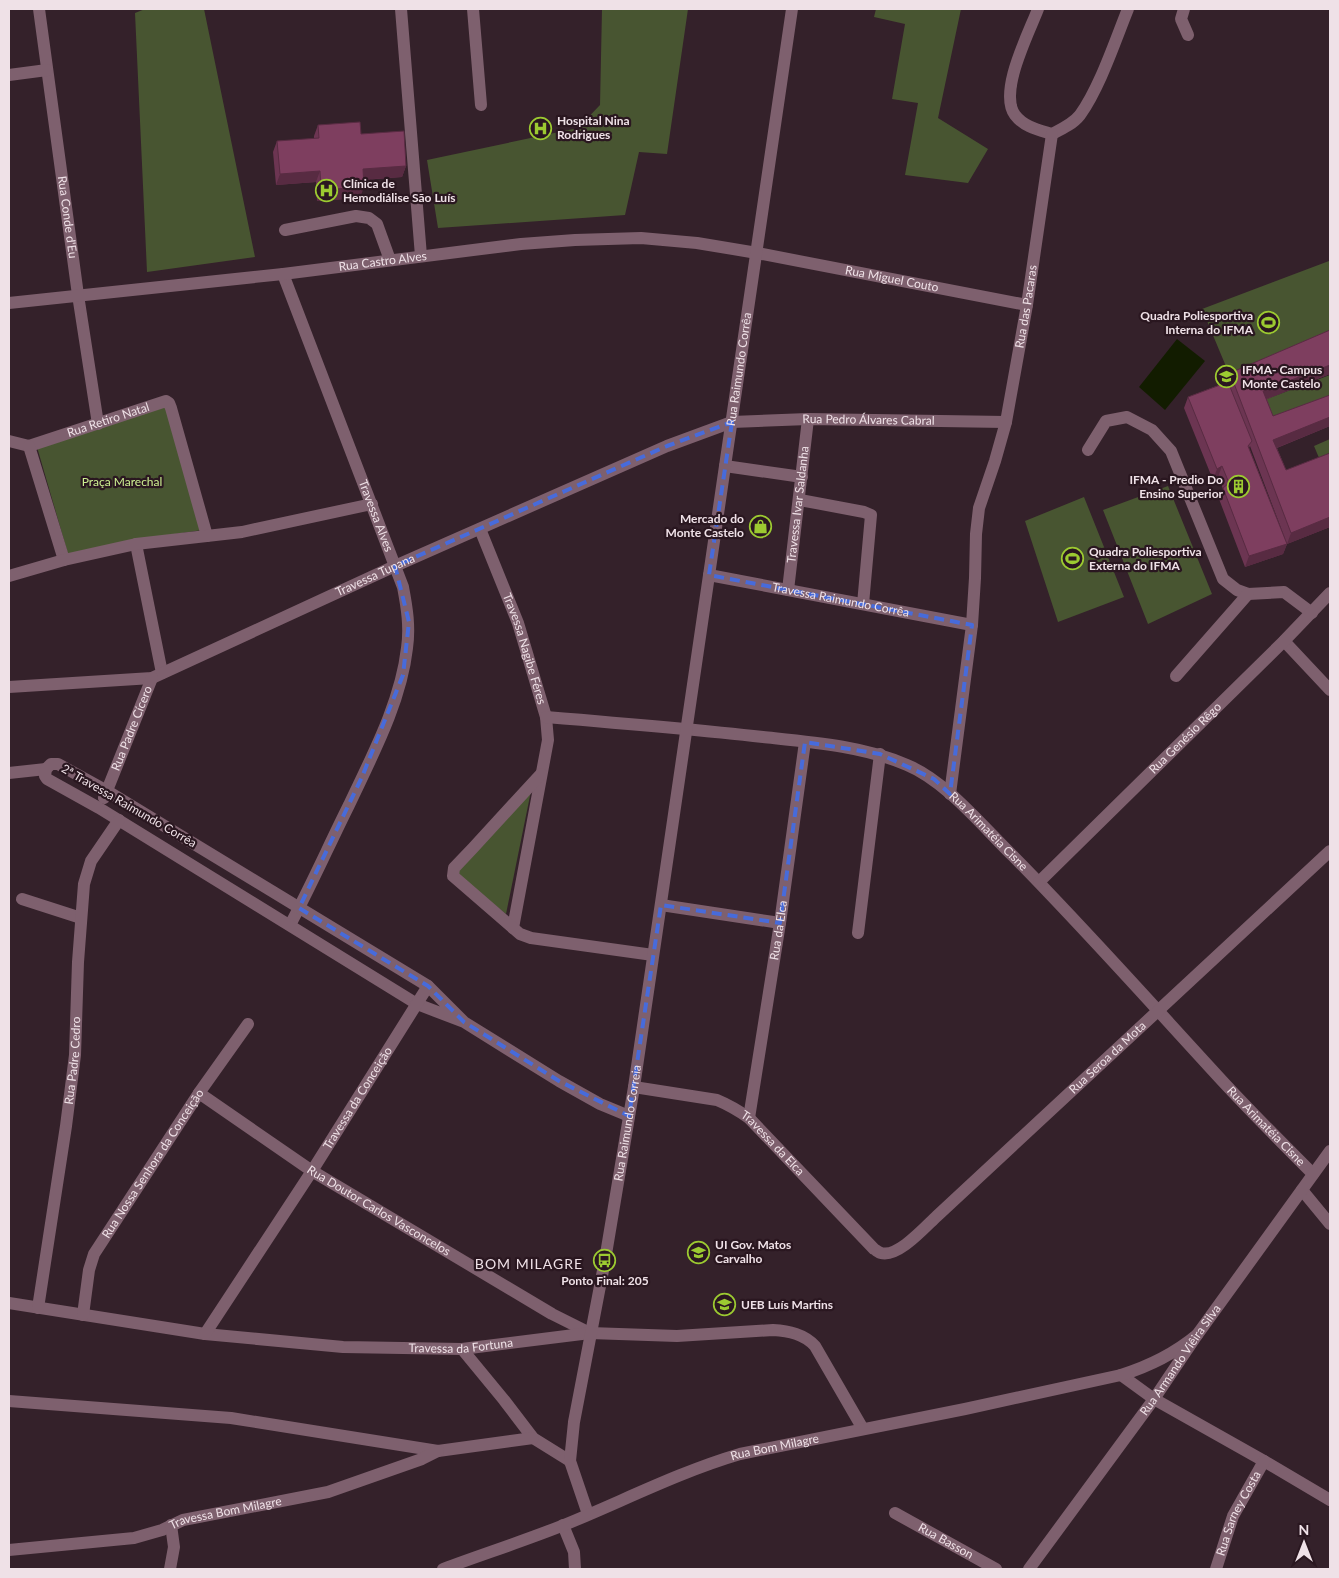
<svg xmlns="http://www.w3.org/2000/svg" width="1339" height="1578" font-family="Lato,sans-serif">
<style>
.green{fill:#485531}
.water{fill:#121c00}
.lines{fill:none;stroke-linecap:round;stroke-linejoin:round}
.minor{stroke:#7e606e;stroke-width:12}
.wall{fill:#6c3552}
.shaded-wall{fill:#582b42}
.building{fill:#7e3e5f;stroke:#582b42}
.marked{fill:none;stroke:#476bdb;stroke-width:4;stroke-dasharray:10 6;stroke-linejoin:round}
.labels{text-anchor:middle;stroke-width:4.5;stroke-linejoin:round;paint-order:stroke}
.poi-label{font-size:12px;font-weight:bold;fill:#efe1e7;stroke:#2a1720;text-anchor:start}
.street-label{font-size:12px;fill:#efe1e7;stroke:#2a1720}
.park-label{font-size:12px;fill:#cdf091;stroke:#2a1720}
.neighbourhood-label{font-size:14px;letter-spacing:1px;fill:#efe1e7;stroke:#2a1720}
</style>
<rect width="100%" height="100%" fill="#34212a"/>
<path class="green" d="M145,9H204L255,257L147,272L135,13Z
M602,9H688L667,154L639,152L625,215L438,228L427,160L578,128L600,105Z
M876,9H961L938,118L988,149L968,183L905,175L918,103L892,99L905,24L874,17Z
M1329,261L1330,263V338L1230,376L1202,309Z
M1330,375V404L1269,427L1259,402Z
M165,406L202,530L136,540L68,554L37,447Z
M1330,439V462L1322,465L1314,446Z
M1168,486L1212,594L1148,624L1103,510Z
M1084,497L1124,597L1058,622L1025,521Z
M531,791L506,914L454,872Z"/>
<path class="water" d="M1177,339L1205,361L1165,410L1139,387Z"/>
<g class="lines">
<g class="minor">
<path id="s1" d="M39,9L78,295L98,424"/>
<path d="M401,9L421,256"/>
<path d="M473,9L481,105"/>
<path d="M1038,9C1029,33 998,92 1015,115C1024,127 1039,130 1052,134"/>
<path d="M1184,9L1181,19L1188,35"/>
<path d="M9,75L47,70"/>
<path d="M1052,134C1062,129 1073,124 1080,115C1100,87 1115,41 1128,9"/>
<path d="M285,230L356,216L369,218L377,224L390,260"/>
<path id="s2" d="M283,274L403,587C407,608 410,627 407,648C401,702 372,756 349,805C329,845 311,886 290,925"/>
<path id="s3" d="M9,303L283,274L521,244L575,240L641,238L697,243L757,253L1027,305"/>
<path id="s4" d="M9,441L29,446L166,401L169,403L171,408L207,536"/>
<path d="M29,446L64,560"/>
<path d="M1088,450L1106,421L1127,417L1152,430L1171,451L1223,579L1237,590L1248,594L1284,592L1312,613"/>
<path d="M725,466L802,477"/>
<path d="M800,500L864,512L871,515L863,604"/>
<path id="s5" d="M480,529L518,623L546,717L548,740L513,928"/>
<path d="M136,544L162,673"/>
<path id="s6" d="M709,575L972,625"/>
<path d="M9,576L64,560L136,544L242,532L372,504"/>
<path id="s7" d="M788,590L808,419"/>
<path d="M1284,641L1330,690"/>
<path d="M1176,676L1248,594"/>
<path id="s8" d="M9,687L152,678L395,566L667,446L732,422L808,419L1006,422"/>
<path id="s9" d="M546,717C619,723 691,729 763,737C811,742 863,746 907,765C946,781 983,827 1014,857C1087,931 1156,1009 1227,1086C1255,1116 1284,1145 1313,1174"/>
<path d="M9,773L46,769"/>
<path d="M541,774L473,848L454,868L453,876L520,934L531,938L653,955"/>
<path id="s10" d="M950,794L972,625L975,578L976,534L979,508L995,461L1006,422L1027,305L1052,134"/>
<path id="s11" d="M104,798L152,678"/>
<path id="s12" d="M1039,882L1284,641L1330,593"/>
<path d="M22,899L81,918"/>
<path d="M661,905L780,923"/>
<path d="M858,933L880,754"/>
<path d="M464,1022L428,986L107,791L58,764H51L46,769L45,776L47,779L99,808L417,1004L464,1022L559,1081L600,1104L629,1116"/>
<path id="s13" d="M634,1087L717,1100C729,1105 739,1111 749,1118L874,1249C876,1250 878,1252 881,1253C898,1258 925,1227 937,1216L1330,851"/>
<path id="s14" d="M199,1093L312,1171L552,1314L590,1333"/>
<path id="s15" d="M749,1118L780,923L805,742"/>
<path d="M1302,1190L1330,1224"/>
<path id="s16" d="M9,1303L205,1334L343,1347L462,1349L590,1333L677,1336L773,1330C789,1331 804,1334 815,1346L863,1429"/>
<path id="s17" d="M38,1308L66,1126L75,1055L78,962L84,884L91,861L119,820"/>
<path id="s18" d="M83,1315L89,1270L94,1254L199,1093L248,1024"/>
<path id="s19" d="M205,1334L312,1171L428,986"/>
<path d="M462,1349L504,1400L533,1438L570,1461"/>
<path d="M1121,1375L1154,1399L1264,1461L1330,1500"/>
<path d="M9,1401L231,1418L438,1451L533,1438"/>
<path id="s20" d="M895,1513L996,1569"/>
<path id="s21" d="M588,1514L570,1461L574,1422L605,1260L634,1087L792,9"/>
<path d="M563,1525L574,1552L575,1569"/>
<path id="s22" d="M9,1550L134,1538L162,1530L183,1520L328,1492L422,1459L438,1451"/>
<path d="M170,1569L174,1547L171,1525"/>
<path id="s23" d="M443,1569C483,1554 524,1541 564,1525C623,1501 679,1472 740,1454L965,1409L1121,1375C1150,1366 1174,1354 1197,1335"/>
<path id="s24" d="M1029,1569L1154,1399L1197,1335L1330,1151"/>
<path id="s25" d="M1216,1569L1233,1516L1264,1461"/>
</g>
</g>
<path class="wall" d="M318,125L361,134L406,166L402,177L364,180L360,198L317,201L316,182L276,185L273,152L277,141L314,139V136Z
M1330,330V374L1267,399L1273,416L1330,395V426L1277,448L1286,470L1330,453V527L1287,544L1250,446L1249,448L1287,544L1283,554L1245,567L1219,499L1223,489L1218,477L1213,480L1184,408L1188,397L1227,382L1230,373Z"/>
<path class="shaded-wall" d="M406,166L402,177L359,180L363,169Z
M320,171L316,182L276,185L280,174Z
M364,187L360,198L317,201L321,190Z
M1330,365V374L1259,402L1263,391Z
M1330,417V426L1269,451L1273,440Z
M1222,466L1218,477L1213,480L1217,469Z
M1330,517V527L1287,544L1291,533Z
M1287,544L1283,554L1245,567L1249,556Z"/>
<path class="building" d="M360,122L361,134L404,131L406,166L363,169L364,187L321,190L320,171L280,174L277,141L319,138L318,125Z
M1330,330V365L1263,391L1273,416L1330,395V417L1273,440L1286,470L1330,453V517L1291,533L1230,373Z
M1228,382L1252,441L1248,446L1287,544L1249,556L1223,488L1229,483L1222,466L1217,469L1188,397Z"/>
<path class="marked" d="M732,422L709,575L972,625L950,794L934,779L880,754L805,742L780,923L661,905L629,1116L559,1081L464,1022L428,986L299,908L362,777L403,675L409,622L395,566L667,446Z"/>
<defs>
<symbol id="hospital-ring" viewBox="-11 -11 22 22"><circle r="9.5" fill="#2a1720" stroke="#9cca31" stroke-width="1.5"/><path d="M-5-5h3v3.5h4V-5h3V5h-3V1.5h-4V5h-3Z" fill="#9cca31"/></symbol>
<symbol id="stadium-ring" viewBox="-11 -11 22 22"><circle r="9.5" fill="#2a1720" stroke="#9cca31" stroke-width="1.5"/><path d="M0-5a6.5 5 0 1 0 0 10a6.5 5 0 1 0 0-10ZM-3.5-1.8h7v3.6h-7Z" fill="#9cca31"/></symbol>
<symbol id="university-ring" viewBox="-11 -11 22 22"><circle r="9.5" fill="#2a1720" stroke="#9cca31" stroke-width="1.5"/><path d="M0-5L7-2L0 1L-7-2ZM-4 1L0 2.5L4 1V4Q0 6-4 4Z" fill="#9cca31"/></symbol>
<symbol id="building-ring" viewBox="-11 -11 22 22"><circle r="9.5" fill="#2a1720" stroke="#9cca31" stroke-width="1.5"/><path d="M-4-6H4V6H1V3H-1V6H-4ZM-2.5-4.3h1.7v1.8h-1.7ZM.8-4.3h1.7v1.8H.8ZM-2.5-1h1.7V.8h-1.7ZM.8-1h1.7V.8H.8Z" fill="#9cca31"/></symbol>
<symbol id="shop-ring" viewBox="-11 -11 22 22"><circle r="9.5" fill="#2a1720" stroke="#9cca31" stroke-width="1.5"/><path d="M-5-2.5h2.3a2.7 3.5 0 0 1 5.4 0H5L5.5 6h-11ZM-1.5-2.5h3a1.5 2.3 0 0 0-3 0Z" fill="#9cca31"/></symbol>
<symbol id="school-ring" viewBox="-11 -11 22 22"><circle r="9.5" fill="#2a1720" stroke="#9cca31" stroke-width="1.5"/><path d="M0-5L7-2L0 1L-7-2ZM-4 1L0 2.5L4 1V4Q0 6-4 4Z" fill="#9cca31"/></symbol>
<symbol id="bus-ring" viewBox="-11 -11 22 22"><circle r="9.5" fill="#2a1720" stroke="#9cca31" stroke-width="1.5"/><path d="M-5-6H5V4H4V6H2V4H-2V6H-4V4H-5ZM-3.5-4V0h7V-4ZM-3.5 1.2v1.5H-2V1.2ZM2 1.2v1.5H3.5V1.2Z" fill="#9cca31"/></symbol>
</defs>
<g fill-rule="evenodd">
<use href="#hospital-ring" x="528" y="116" width="25" height="25"/>
<use href="#hospital-ring" x="314" y="178" width="25" height="25"/>
<use href="#stadium-ring" x="1256" y="310" width="25" height="25"/>
<use href="#university-ring" x="1214" y="364" width="25" height="25"/>
<use href="#building-ring" x="1226" y="474" width="25" height="25"/>
<use href="#shop-ring" x="748" y="514" width="25" height="25"/>
<use href="#stadium-ring" x="1060" y="546" width="25" height="25"/>
<use href="#school-ring" x="686" y="1240" width="25" height="25"/>
<use href="#bus-ring" x="592" y="1248" width="25" height="25"/>
<use href="#school-ring" x="712" y="1292" width="25" height="25"/>
</g>
<g class="labels">
<g class="poi-label">
<text x="557" y="125">Hospital Nina<tspan x="557" dy="14">Rodrigues</tspan></text>
<text x="343" y="188">Clínica de<tspan x="343" dy="14">Hemodiálise São Luís</tspan></text>
<text x="1253" y="320" text-anchor="end">Quadra Poliesportiva<tspan x="1253" dy="14">Interna do IFMA</tspan></text>
<text x="1242" y="374">IFMA- Campus<tspan x="1242" dy="14">Monte Castelo</tspan></text>
<text x="1223" y="484" text-anchor="end">IFMA - Predio Do<tspan x="1223" dy="14">Ensino Superior</tspan></text>
<text x="744" y="523" text-anchor="end">Mercado do<tspan x="744" dy="14">Monte Castelo</tspan></text>
<text x="1089" y="556">Quadra Poliesportiva<tspan x="1089" dy="14">Externa do IFMA</tspan></text>
<text x="715" y="1249">UI Gov. Matos<tspan x="715" dy="14">Carvalho</tspan></text>
<text x="605" y="1285" text-anchor="middle">Ponto Final: 205</text>
<text x="741" y="1309">UEB Luís Martins</text>
</g>
<g class="street-label">
<text dy="4" stroke="none"><textPath href="#s1" startOffset="210">Rua Conde d'Eu</textPath></text>
<text dy="4" stroke="none"><textPath href="#s3" startOffset="376">Rua Castro Alves</textPath></text>
<text dy="4" stroke="none"><textPath href="#s3" startOffset="890">Rua Miguel Couto</textPath></text>
<text dy="4" stroke="none"><textPath href="#s10" startOffset="495">Rua das Pacaras</textPath></text>
<text dy="4" stroke="none"><textPath href="#s21" startOffset="1161">Rua Raimundo Corrêa</textPath></text>
<text dy="4" stroke="none"><textPath href="#s4" startOffset="104">Rua Retiro Natal</textPath></text>
<text dy="4" stroke="none"><textPath href="#s8" startOffset="914">Rua Pedro Álvares Cabral</textPath></text>
<text dy="4" stroke="none"><textPath href="#s7" startOffset="86">Travessa Ivar Saldanha</textPath></text>
<text dy="4" stroke="none"><textPath href="#s2" startOffset="259">Travessa Alves</textPath></text>
<text dy="4" stroke="none"><textPath href="#s8" startOffset="389">Travessa Tupana</textPath></text>
<text dy="4" stroke="none"><textPath href="#s6" startOffset="134">Travessa Raimundo Corrêa</textPath></text>
<text dy="4" stroke="none"><textPath href="#s5" startOffset="128">Travessa Nagibe Féres</textPath></text>
<text dy="4" stroke="none"><textPath href="#s11" startOffset="75">Rua Padre Cícero</textPath></text>
<text dy="4" stroke="none"><textPath href="#s12" startOffset="205">Rua Genésio Rêgo</textPath></text>
<text transform="translate(129 806) rotate(30)" y="4">2ª Travessa Raimundo Corrêa</text>
<text dy="4" stroke="none"><textPath href="#s9" startOffset="471">Rua Arimatéia Cisne</textPath></text>
<text dy="4" stroke="none"><textPath href="#s15" startOffset="190">Rua da Elca</textPath></text>
<text dy="4" stroke="none"><textPath href="#s13" startOffset="612">Rua Seroa da Mota</textPath></text>
<text dy="4" stroke="none"><textPath href="#s17" startOffset="250">Rua Padre Cedro</textPath></text>
<text dy="4" stroke="none"><textPath href="#s19" startOffset="281">Travessa da Conceição</textPath></text>
<text dy="4" stroke="none"><textPath href="#s21" startOffset="399">Rua Raimundo Correia</textPath></text>
<text dy="4" stroke="none"><textPath href="#s9" startOffset="876">Rua Arimatéia Cisne</textPath></text>
<text dy="4" stroke="none"><textPath href="#s13" startOffset="155">Travessa da Elca</textPath></text>
<text dy="4" stroke="none"><textPath href="#s18" startOffset="170">Rua Nossa Senhora da Conceição</textPath></text>
<text dy="4" stroke="none"><textPath href="#s14" startOffset="215">Rua Doutor Carlos Vasconcelos</textPath></text>
<text dy="4" stroke="none"><textPath href="#s16" startOffset="455">Travessa da Fortuna</textPath></text>
<text dy="4" stroke="none"><textPath href="#s24" startOffset="258">Rua Armando Viêira Silva</textPath></text>
<text dy="4" stroke="none"><textPath href="#s23" startOffset="354">Rua Bom Milagre</textPath></text>
<text dy="4" stroke="none"><textPath href="#s22" startOffset="221">Travessa Bom Milagre</textPath></text>
<text dy="4" stroke="none"><textPath href="#s25" startOffset="60">Rua Sarney Costa</textPath></text>
<text dy="4" stroke="none"><textPath href="#s20" startOffset="58">Rua Basson</textPath></text>
</g>
<g class="park-label">
<text x="122" y="486">Praça Marechal</text>
</g>
<g class="neighbourhood-label">
<text x="529" y="1269">BOM MILAGRE</text>
</g>
</g>
<rect width="1339" height="1578" fill="none" stroke="#efe1e7" stroke-width="20"/>
<g transform="translate(1304 1543)" stroke="#2a1720" stroke-width="4" paint-order="stroke">
<path d="M0-4L9 19L0 12L-9 19Z" fill="#efe1e7"/>
<text y="-8" font-size="14" font-weight="bold" text-anchor="middle" fill="#efe1e7">N</text>
</g>
</svg>
